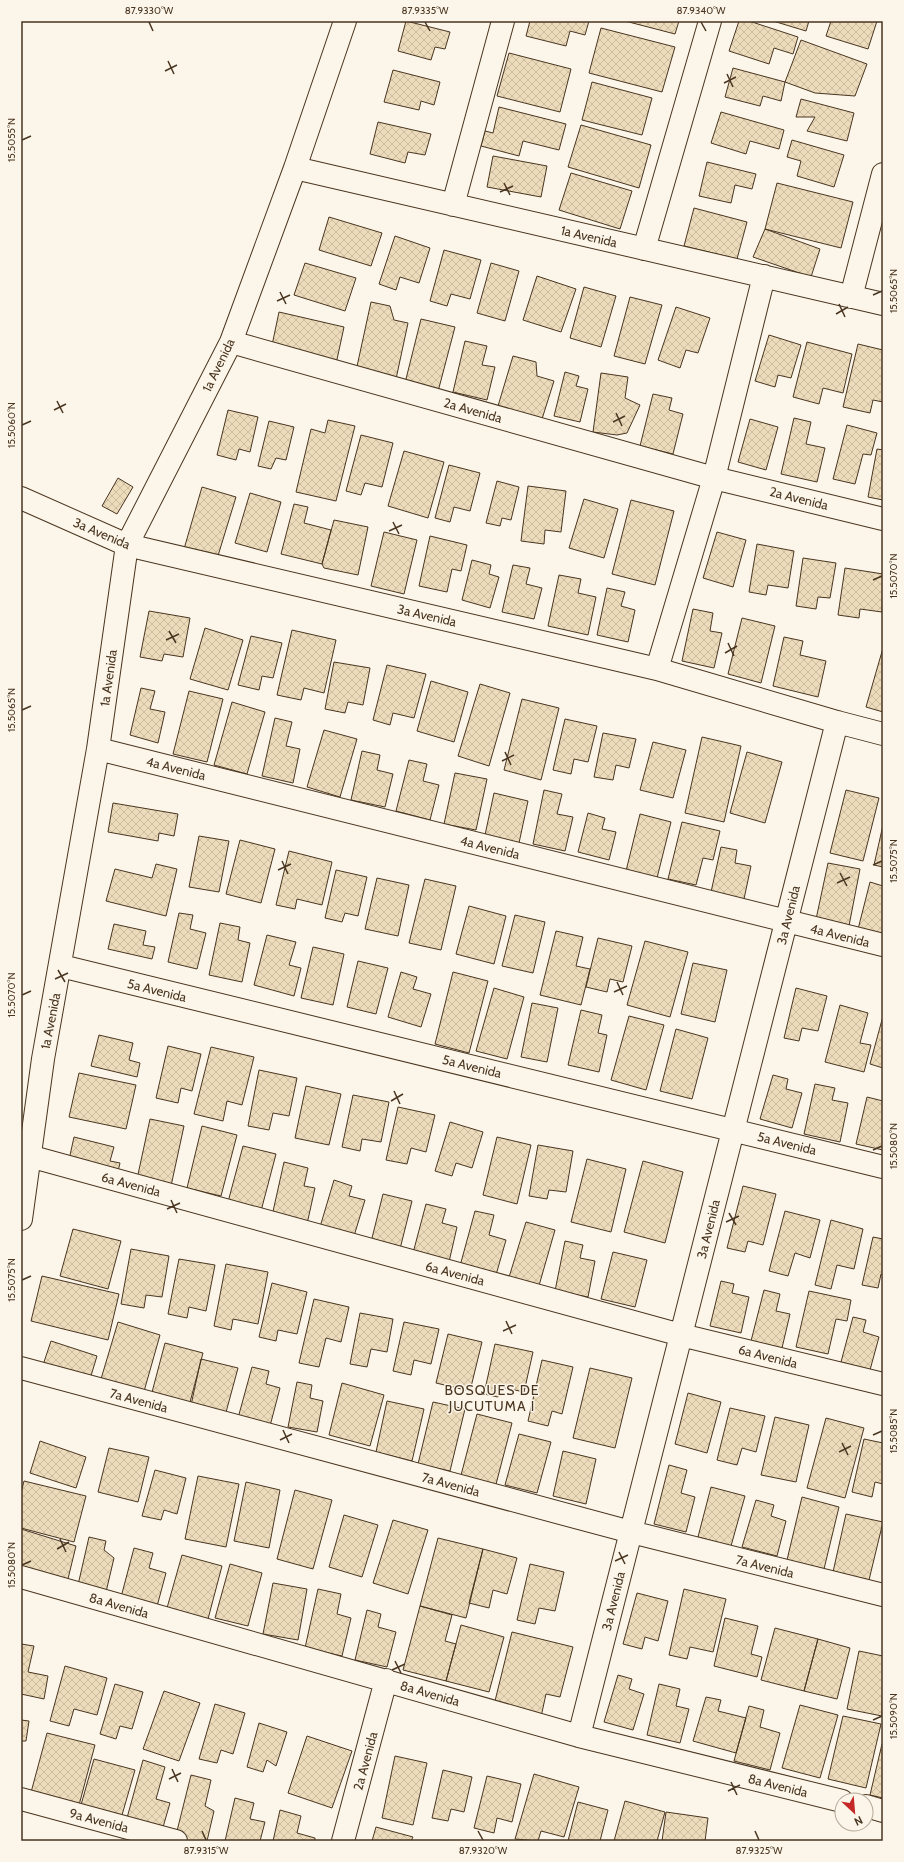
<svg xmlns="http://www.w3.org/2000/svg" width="904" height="1862" font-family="Cabin,sans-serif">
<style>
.building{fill:url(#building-cross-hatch);stroke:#4a3520}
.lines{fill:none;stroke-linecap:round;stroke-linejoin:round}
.minor-casing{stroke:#4a3520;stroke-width:24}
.minor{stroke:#fbf6e9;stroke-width:22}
.ticks{fill:none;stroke:#4a3520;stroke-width:1.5}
.labels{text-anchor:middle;stroke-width:3;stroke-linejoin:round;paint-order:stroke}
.street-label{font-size:13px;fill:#4a3520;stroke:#fbf6e9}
.neighbourhood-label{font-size:14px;letter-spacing:1px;fill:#4a3520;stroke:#fbf6e9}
.neatline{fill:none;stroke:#4a3520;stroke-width:1.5}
.ticks-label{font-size:10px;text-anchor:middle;fill:#4a3520}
</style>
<defs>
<pattern id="building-cross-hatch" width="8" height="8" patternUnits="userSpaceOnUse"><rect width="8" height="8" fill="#ecdcbc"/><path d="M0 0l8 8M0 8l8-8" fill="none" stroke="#ccbda1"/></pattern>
</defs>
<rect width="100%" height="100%" fill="#fbf6e9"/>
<path class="building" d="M406,21L450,32L445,49L435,47L431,60L398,51Z
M530,21H589L585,35L570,31L566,46L526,36Z
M625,21H679L675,34Z
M739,21H749L798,37L793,54L774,48L769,64L729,51Z
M773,21H809L806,31Z
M831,21H877L868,49L826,36Z
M601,28L675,47L662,92L589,73Z
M801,40L867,64L855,96L815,93L785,82Z
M509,53L571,69L560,112L497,96Z
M733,68L785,82L781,101L763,96L760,106L725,97Z
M393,70L440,82L434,105L421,101L419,110L384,102Z
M592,82L652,98L642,135L582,120Z
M801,99L854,113L847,141L807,131L815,117H796Z
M499,107L566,124L559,150L523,141L519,156L481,146L485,131L493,133Z
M721,112L784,130L779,149L750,141L746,154L711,143Z
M378,122L431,134L425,155L408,152L405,163L370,154Z
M581,125L651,145L639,188L568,167Z
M792,140L844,155L834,187L797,176L801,161L787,157Z
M493,156L547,166L541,197L487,187Z
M707,162L756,174L752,189L735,185L731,203L699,196Z
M571,173L632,191L620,229L559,210Z
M777,183L853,202L841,248L765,229Z
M694,208L747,222L737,259L684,246Z
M329,217L382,233L371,266L319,250Z
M765,229L820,249L811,277L753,257Z
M395,236L430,248L419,283L400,277L396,290L379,284Z
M444,250L481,260L470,299L451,294L447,306L430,301Z
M305,263L356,278L345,311L294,295Z
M491,263L519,271L505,321L477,313Z
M537,276L576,289L561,332L523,320Z
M584,287L616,296L601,347L570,338Z
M630,297L662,305L645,364L614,356Z
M371,302L390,306L394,320L408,323L396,379L356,371Z
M676,307L710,318L698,353L686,350L680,368L658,360Z
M279,312L344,327L336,364L271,350Z
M421,319L455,327L435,403L402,395Z
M769,335L801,345L791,378L778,375L775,387L755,381Z
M465,341L487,346L482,365L495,367L487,400L453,392Z
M807,342L852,354L843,393L823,388L819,404L793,397Z
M858,344L883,350V402L873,400L870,413L843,407Z
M513,356L536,362L537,376L554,381L542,419L498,406Z
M565,372L579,376L576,386L588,389L580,422L554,416Z
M601,373L628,377L625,398L640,405L627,433L617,435L593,432Z
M653,394L672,398L669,410L683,414L673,454L640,446Z
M228,410L258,417L250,452L239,449L236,460L217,455Z
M794,418L811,422L806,444L825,448L817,482L781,474Z
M750,419L778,427L766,470L738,462Z
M328,420L355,426L336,501L296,492L311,429L325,433Z
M269,421L294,427L286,460L276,458L271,469L258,466Z
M847,425L877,433L871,455L863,454L855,484L833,479Z
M361,435L393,443L382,487L365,483L361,495L346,491Z
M877,449L883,450V500L868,497Z
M404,451L444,462L428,518L388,506Z
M449,465L480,473L470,511L454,507L450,522L435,518Z
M118,478L133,487L117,514L102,506Z
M497,481L519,487L511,520L502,518L500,526L486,523Z
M528,486L566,491L561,532L545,530L544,544L521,541Z
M202,487L236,497L217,559L184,549Z
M250,493L281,502L267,552L235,543Z
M584,499L618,509L604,558L569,548Z
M631,500L674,511L655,585L612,574Z
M294,504L308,507L304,523L331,530L322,564L281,554Z
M334,520L368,527L358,575L324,568L322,564Z
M384,532L417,540L404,594L371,586Z
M717,532L746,540L733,587L703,578Z
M430,536L467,545L461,571L452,569L447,592L419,586Z
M757,544L794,551L788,588L768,585L766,595L749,592Z
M803,558L836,563L830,598L818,597L816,609L796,606Z
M472,560L491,565L489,574L499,577L490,608L462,600Z
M513,565L530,568L526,584L542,588L534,619L502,612Z
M845,568L883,574L882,612L860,609L859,618L838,615Z
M559,575L581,579L578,593L596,597L588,635L548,626Z
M607,588L625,592L621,606L635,610L628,642L597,635Z
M693,609L713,613L710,631L722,633L714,668L682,661Z
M149,611L190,618L183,657L164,654L162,661L140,657Z
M742,618L775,626L761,683L728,674Z
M205,628L243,640L228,690L190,679Z
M292,630L336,640L324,693L304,688L301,700L277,695Z
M251,636L282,643L273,678L262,676L259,690L238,685Z
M784,637L803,641L800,655L826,661L818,697L773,686Z
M883,648V712L866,707Z
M334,662L370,668L363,705L348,702L345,713L325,709Z
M387,665L426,674L414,718L393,713L390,725L373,720Z
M431,681L468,692L454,742L417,731Z
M480,684L510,693L489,766L458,756Z
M141,688L155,691L150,709L165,712L158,743L130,735Z
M189,691L223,699L207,762L173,754Z
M522,699L559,708L541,780L504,770Z
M232,702L265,712L247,774L214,765Z
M275,718L292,722L286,746L300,749L293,783L262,776Z
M565,719L597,726L588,762L574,759L571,774L553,770Z
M324,730L357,739L340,797L307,787Z
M603,733L636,739L629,768L616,765L613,780L594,777Z
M702,737L741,746L724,822L685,813Z
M653,742L686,750L673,798L640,790Z
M362,751L380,755L377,770L393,774L385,807L351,800Z
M747,752L782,762L765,823L730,813Z
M409,760L427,764L423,781L439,785L430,820L396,811Z
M455,773L487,779L476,830L444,824Z
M544,790L562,794L557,814L573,817L565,851L533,844Z
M846,790L879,798L863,861L830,853Z
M494,793L528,801L519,843L485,835Z
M113,803L178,814L174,836L159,833L158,841L108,832Z
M588,813L605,818L602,829L616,832L609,860L578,852Z
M640,814L671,822L657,878L626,871Z
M682,822L720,831L713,860L703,858L696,885L668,879Z
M883,825V867L874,865Z
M199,836L229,841L219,892L189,887Z
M240,840L275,849L261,903L226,894Z
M721,847L737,850L735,863L751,866L744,899L711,892Z
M289,851L332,862L322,905L297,899L295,909L276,905Z
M828,863L860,869L848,931L815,924Z
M156,864L177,869L166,916L106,901L115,869L152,878Z
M336,870L367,877L358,916L345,913L342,922L325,918Z
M377,878L409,885L398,936L365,929Z
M425,879L456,886L441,950L409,943Z
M870,882L883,886V952L854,945Z
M469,906L506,916L494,964L456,954Z
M179,913L193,915L190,929L206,933L197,969L168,962Z
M515,915L545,922L533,973L502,966Z
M220,923L240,927L238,940L250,943L242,982L209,975Z
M114,924L146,931L143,945L155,947L152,959L108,949Z
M556,931L583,937L576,966L590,969L581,1005L540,995Z
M267,935L296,942L289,965L301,968L294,996L254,985Z
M598,938L632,946L623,982L610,979L607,992L586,987Z
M645,941L688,952L670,1017L627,1005Z
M313,947L344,954L333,1005L301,998Z
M358,961L388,968L376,1014L347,1007Z
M693,963L727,970L715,1022L681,1014Z
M401,972L417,977L413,989L431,994L421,1027L388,1017Z
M453,972L488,981L469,1053L435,1044Z
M494,988L524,997L507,1059L476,1051Z
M796,988L827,996L818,1031L802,1028L799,1041L784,1038Z
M532,1003L558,1008L547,1062L521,1057Z
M840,1005L868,1013L860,1043L871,1045L864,1072L825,1062Z
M581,1010L602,1015L598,1033L607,1035L599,1072L568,1065Z
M629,1016L664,1025L646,1090L611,1080Z
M883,1016V1068L870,1064Z
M676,1029L708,1038L692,1099L660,1091Z
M99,1035L133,1043L129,1060L140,1063L137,1077L91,1066Z
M168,1046L201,1054L192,1091L181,1088L178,1103L156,1098Z
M211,1047L254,1057L242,1105L227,1101L223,1121L194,1114Z
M259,1070L297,1078L289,1116L273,1113L269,1130L248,1126Z
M79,1073L136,1085L126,1129L69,1117Z
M773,1075L788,1079L786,1089L802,1093L792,1128L760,1119Z
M815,1084L835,1088L832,1100L848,1103L840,1142L804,1134Z
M306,1086L341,1094L329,1145L295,1138Z
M353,1095L389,1102L381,1142L362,1139L360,1151L342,1147Z
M867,1097L883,1101V1150L856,1144Z
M398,1107L435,1115L426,1152L411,1148L407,1164L386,1160Z
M150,1119L184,1126L171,1186L137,1179Z
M450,1122L483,1132L472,1168L456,1163L452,1176L435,1171Z
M202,1126L237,1135L221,1196L187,1188Z
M74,1137L114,1147L110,1161L120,1163L116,1180L67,1169Z
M497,1137L531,1145L517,1204L483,1195Z
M538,1145L573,1151L566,1192L549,1190L547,1199L529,1196Z
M243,1146L276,1154L261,1211L228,1202Z
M587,1159L626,1169L611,1232L571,1222Z
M643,1161L683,1172L665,1243L624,1232Z
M284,1162L308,1168L304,1186L315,1188L307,1224L272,1216Z
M334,1180L352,1186L349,1196L365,1200L354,1236L320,1227Z
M743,1186L776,1194L763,1245L748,1241L745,1252L727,1248Z
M383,1194L412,1201L400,1249L371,1242Z
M426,1204L446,1209L442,1223L457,1227L449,1262L413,1253Z
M475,1211L494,1215L489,1235L506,1240L496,1275L460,1266Z
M785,1211L820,1220L810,1258L795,1253L788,1276L769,1271Z
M831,1220L863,1229L854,1269L837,1265L831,1289L815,1285Z
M526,1222L555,1230L536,1296L506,1287Z
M73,1229L121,1241L108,1289L60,1276Z
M873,1237L883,1239V1275L881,1274L878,1288L862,1285Z
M565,1241L583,1245L580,1258L595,1261L588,1297L555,1291Z
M131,1249L169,1256L162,1297L146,1295L144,1308L121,1304Z
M613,1252L647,1260L635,1307L601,1299Z
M179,1259L215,1265L206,1311L189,1307L187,1318L168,1314Z
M226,1264L268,1272L258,1324L233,1319L231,1330L214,1326Z
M42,1276L119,1294L108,1340L31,1321Z
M721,1281L734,1284L732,1293L749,1297L741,1333L710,1326Z
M272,1283L307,1292L297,1334L278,1330L276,1341L259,1337Z
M764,1290L780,1294L776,1311L790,1314L782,1348L751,1341Z
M809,1291L851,1300L847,1321L836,1319L828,1354L796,1347Z
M314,1299L349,1307L341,1342L326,1338L319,1367L299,1363Z
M360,1313L393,1319L387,1352L371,1349L367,1367L350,1364Z
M853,1317L866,1320L863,1332L879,1337L870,1370L841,1362Z
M118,1322L160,1335L141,1402L98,1389Z
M404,1322L439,1329L431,1364L414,1360L411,1375L393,1371Z
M448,1334L482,1342L470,1391L436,1383Z
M51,1341L97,1356L87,1389L40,1374Z
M165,1343L203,1353L189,1406L151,1396Z
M495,1344L533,1352L524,1392L501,1387L498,1397L484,1394Z
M201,1359L238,1368L222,1427L188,1419Z
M542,1360L573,1367L562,1414L552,1411L548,1426L528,1421Z
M252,1367L269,1371L266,1384L280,1388L270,1426L238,1418Z
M590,1368L632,1378L615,1448L573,1438Z
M297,1382L312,1385L310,1398L323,1401L317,1432L288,1427Z
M342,1383L384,1395L370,1446L329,1435Z
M688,1393L721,1402L707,1453L675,1444Z
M387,1401L424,1409L412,1461L376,1452Z
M433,1402L465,1409L450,1471L418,1464Z
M730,1408L765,1416L756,1452L742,1448L737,1465L717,1460Z
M477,1414L512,1423L495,1488L460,1479Z
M775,1417L809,1425L796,1482L761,1475Z
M826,1418L864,1428L845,1498L807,1488Z
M519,1434L551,1442L537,1493L505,1485Z
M864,1439L883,1443V1484L875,1482L872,1497L852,1492Z
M40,1441L86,1457L76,1488L30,1473Z
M109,1448L149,1457L138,1502L98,1492Z
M563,1451L596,1459L586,1504L553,1496Z
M669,1465L687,1470L681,1493L695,1497L686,1532L654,1524Z
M155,1470L186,1478L177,1514L164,1510L161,1520L142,1516Z
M198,1476L239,1484L226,1547L185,1539Z
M24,1481L86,1496L74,1542L21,1528V1493Z
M246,1482L280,1490L269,1548L234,1541Z
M711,1487L745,1496L731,1546L698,1537Z
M295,1490L332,1500L313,1569L277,1559Z
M802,1497L839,1507L824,1569L787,1560Z
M756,1500L774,1505L771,1516L786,1521L777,1556L742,1547Z
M846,1514L883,1522L869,1580L833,1572Z
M344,1515L378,1525L362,1577L329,1567Z
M393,1520L428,1530L408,1594L373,1583Z
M21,1529L76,1546L65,1591L21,1580Z
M89,1537L106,1541L104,1550L114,1558L106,1592L78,1585Z
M438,1538L483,1549L466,1618L420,1606Z
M134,1548L153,1553L149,1568L166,1573L156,1610L120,1601Z
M483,1549L517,1558L507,1594L493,1590L489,1608L469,1603Z
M182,1555L222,1566L208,1619L167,1608Z
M230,1564L262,1573L248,1626L215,1618Z
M530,1564L564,1572L555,1611L539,1608L535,1624L517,1620Z
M273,1583L307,1589L298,1640L263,1634Z
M318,1589L341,1594L337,1614L351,1618L342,1656L305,1648Z
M684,1589L726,1599L713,1652L690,1647L687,1659L669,1655Z
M637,1593L668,1601L658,1641L645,1637L642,1649L623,1644Z
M420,1606L452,1615L445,1641L456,1644L446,1681L403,1670Z
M367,1610L381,1614L378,1627L396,1632L387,1667L355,1660Z
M725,1618L758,1626L751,1654L762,1657L757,1677L714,1666Z
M461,1625L504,1637L489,1692L446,1681Z
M775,1628L818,1639L804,1691L761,1680Z
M512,1632L573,1647L560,1697L546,1694L541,1717L494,1705Z
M818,1639L850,1648L837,1699L804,1691Z
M21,1644L34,1646L28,1672L48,1676L44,1699L21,1694Z
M859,1651L883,1656L882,1716L847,1709Z
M65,1666L107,1678L97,1715L74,1709L69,1726L50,1721Z
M618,1675L632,1679L629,1689L644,1694L633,1730L604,1722Z
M115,1684L143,1692L132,1729L120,1726L116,1739L100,1734Z
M659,1684L680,1689L676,1706L689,1709L680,1743L647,1735Z
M164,1691L200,1703L179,1761L143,1749Z
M706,1697L721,1700L718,1711L746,1718L736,1753L693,1741Z
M215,1704L245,1713L233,1754L221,1750L217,1763L199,1759Z
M800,1705L838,1715L820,1778L782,1768Z
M749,1706L764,1710L760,1727L780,1733L770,1770L734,1761Z
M843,1716L881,1724L866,1788L828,1779Z
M21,1720L29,1721L26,1741H21Z
M259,1723L287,1732L276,1766L267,1760L263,1772L247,1767Z
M47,1733L95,1745L74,1824L26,1811Z
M307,1736L352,1751L332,1808L288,1793Z
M882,1744H883V1798L870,1795Z
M395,1756L427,1763L413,1825L382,1818Z
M94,1759L135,1770L120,1822L79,1812Z
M143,1760L165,1767L156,1799L170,1803L159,1841L122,1836Z
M443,1770L472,1777L464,1812L451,1809L448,1821L432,1818Z
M534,1774L579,1787L564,1837L541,1831L538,1841L515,1839Z
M191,1775L211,1780L205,1806L214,1811L207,1841H185L175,1839Z
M487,1776L521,1784L512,1822L497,1818L494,1833L474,1828Z
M235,1798L254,1803L250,1819L265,1822L260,1841H225Z
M625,1801L665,1812L657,1841H614Z
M578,1802L608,1810L600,1841L587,1840L586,1841H568Z
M280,1810L301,1816L297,1833L315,1838V1841H273Z
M666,1812L708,1818L705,1841H662Z
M376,1827L413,1837L411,1841H372Z"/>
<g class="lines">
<defs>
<path id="minor" d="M295,168L883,304
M453,205L503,21
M644,249L710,21
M851,297L883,174
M231,342L714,478L883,519
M21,498L127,545L657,669L837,722L883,734
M657,669L714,478L764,276
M98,749L883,945
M61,966L883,1167
M29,1156L681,1335L883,1384
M21,1219L43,1059L98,749L127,545L231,342L295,168L345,21
M21,1368L631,1532L883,1595
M21,1577L579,1736L842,1801
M579,1736L837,722
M21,1799L176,1841
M866,1806L883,1811
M343,1841L386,1680"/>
</defs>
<use href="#minor" class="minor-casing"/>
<use href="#minor" class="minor"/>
</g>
<path class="ticks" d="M149,22L153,31M425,22L430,31M701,22L706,31M168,61L174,74M165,71L177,65M727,74L733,87M724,83L736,77M22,140L31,136M504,183L510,195M500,192L513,186M280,292L286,304M873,295L882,291M277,301L290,295M839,304L845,317M836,314L848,307M57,401L63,413M54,410L66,404M616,413L622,426M613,422L625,416M22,425L31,421M393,522L399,534M389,531L402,525M873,580L882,576M169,631L176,643M166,640L179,634M728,643L734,656M725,653L737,646M22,710L31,706M505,752L511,765M502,761L514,755M282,861L288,874M873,865L882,861M278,870L291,864M840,873L847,886M837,883L850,877M58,970L65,982M55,979L68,973M617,982L623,995M614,992L627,986M22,995L31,991M394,1091L400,1104M391,1101L403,1094M873,1150L882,1146M171,1200L177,1213M167,1209L180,1203M729,1213L736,1225M726,1222L739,1216M22,1280L31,1276M506,1321L512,1334M503,1331L516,1325M283,1430L289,1443M873,1435L882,1431M280,1440L292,1434M842,1443L848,1455M839,1452L851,1446M60,1539L66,1552M57,1549L69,1542M619,1552L625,1564M615,1561L628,1555M22,1565L31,1561M395,1661L401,1673M392,1670L405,1664M873,1720L882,1716M172,1769L178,1782M169,1779L181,1773M731,1782L737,1795M728,1791L740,1785M202,1831L206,1840M478,1831L483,1840M755,1831L759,1840"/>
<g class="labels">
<g class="street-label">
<text transform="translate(589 236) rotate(13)" y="5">1a Avenida</text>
<text transform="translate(218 365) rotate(-64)" y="5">1a Avenida</text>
<text transform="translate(473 410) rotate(16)" y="5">2a Avenida</text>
<text transform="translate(799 498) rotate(14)" y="5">2a Avenida</text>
<text transform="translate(102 533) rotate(23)" y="5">3a Avenida</text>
<text transform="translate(427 615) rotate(13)" y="5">3a Avenida</text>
<text transform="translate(108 678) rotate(-82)" y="5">1a Avenida</text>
<text transform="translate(176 768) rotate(14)" y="5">4a Avenida</text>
<text transform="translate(490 847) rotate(14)" y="5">4a Avenida</text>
<text transform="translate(788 915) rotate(-76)" y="5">3a Avenida</text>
<text transform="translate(840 935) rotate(14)" y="5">4a Avenida</text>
<text transform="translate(157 990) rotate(14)" y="5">5a Avenida</text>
<text transform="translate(50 1021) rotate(-79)" y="5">1a Avenida</text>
<text transform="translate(472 1066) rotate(14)" y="5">5a Avenida</text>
<text transform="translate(787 1143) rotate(14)" y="5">5a Avenida</text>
<text transform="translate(131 1184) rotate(15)" y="5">6a Avenida</text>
<text transform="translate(708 1229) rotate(-76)" y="5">3a Avenida</text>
<text transform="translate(455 1273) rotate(15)" y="5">6a Avenida</text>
<text transform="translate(768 1356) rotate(14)" y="5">6a Avenida</text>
<text transform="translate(139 1400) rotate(15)" y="5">7a Avenida</text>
<text transform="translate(451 1484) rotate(15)" y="5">7a Avenida</text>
<text transform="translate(765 1566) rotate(14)" y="5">7a Avenida</text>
<text transform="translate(613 1601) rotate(-76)" y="5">3a Avenida</text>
<text transform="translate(119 1605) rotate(16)" y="5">8a Avenida</text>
<text transform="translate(430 1693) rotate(16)" y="5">8a Avenida</text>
<text transform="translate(365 1761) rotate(-75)" y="5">2a Avenida</text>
<text transform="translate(778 1785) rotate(14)" y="5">8a Avenida</text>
<text transform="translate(99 1820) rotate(15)" y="5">9a Avenida</text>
</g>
<g class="neighbourhood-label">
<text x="492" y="1395">BOSQUES DE<tspan x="492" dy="16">JUCUTUMA I</tspan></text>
</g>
</g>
<rect width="904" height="1862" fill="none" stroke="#fbf6e9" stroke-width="44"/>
<g transform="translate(854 1812) rotate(154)"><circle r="19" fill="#fbf6e9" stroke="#b4a999"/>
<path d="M0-3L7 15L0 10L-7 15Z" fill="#c62828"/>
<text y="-6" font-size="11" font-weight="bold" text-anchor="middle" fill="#4a3520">N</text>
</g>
<rect x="22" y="22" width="860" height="1818" class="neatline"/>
<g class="ticks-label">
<text x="149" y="14">87.9330°W</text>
<text x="425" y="14">87.9335°W</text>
<text x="701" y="14">87.9340°W</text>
<text transform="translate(11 140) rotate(-90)" y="4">15.5055°N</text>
<text transform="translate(893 291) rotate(-90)" y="4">15.5065°N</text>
<text transform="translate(11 425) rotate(-90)" y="4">15.5060°N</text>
<text transform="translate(893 576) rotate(-90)" y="4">15.5070°N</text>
<text transform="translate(11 710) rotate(-90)" y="4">15.5065°N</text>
<text transform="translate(893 861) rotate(-90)" y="4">15.5075°N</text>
<text transform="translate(11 995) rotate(-90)" y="4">15.5070°N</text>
<text transform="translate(893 1146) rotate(-90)" y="4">15.5080°N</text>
<text transform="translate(11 1280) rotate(-90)" y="4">15.5075°N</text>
<text transform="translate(893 1431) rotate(-90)" y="4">15.5085°N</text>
<text transform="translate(11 1565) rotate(-90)" y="4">15.5080°N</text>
<text transform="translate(893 1716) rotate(-90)" y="4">15.5090°N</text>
<text x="206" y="1854">87.9315°W</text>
<text x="483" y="1854">87.9320°W</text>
<text x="759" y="1854">87.9325°W</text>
</g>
</svg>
